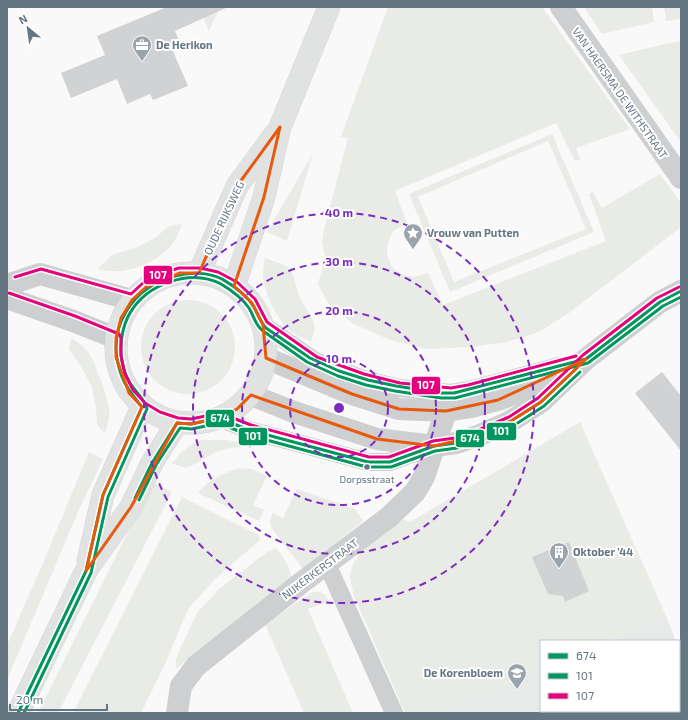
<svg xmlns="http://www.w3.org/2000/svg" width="688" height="720" font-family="'Exo 2',sans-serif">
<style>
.built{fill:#e8e9e9}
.green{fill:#e8ebe6;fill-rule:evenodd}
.building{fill:#d0d2d3}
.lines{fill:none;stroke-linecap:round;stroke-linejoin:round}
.primary-casing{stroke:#d5d6d7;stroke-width:23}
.service{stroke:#cecfd0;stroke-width:18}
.minor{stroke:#cecfd0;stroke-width:22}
.tertiary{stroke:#cecfd0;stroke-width:22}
.primary{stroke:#e1e2e2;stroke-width:22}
.bus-1-casing{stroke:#fff;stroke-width:6}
.bus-2-casing{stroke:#fff;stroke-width:6}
.bus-3-casing{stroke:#fff;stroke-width:6}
.bus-1{stroke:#00965e;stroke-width:3}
.bus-2{stroke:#00965e;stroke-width:3}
.bus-3{stroke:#e5007d;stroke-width:3}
.marked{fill:none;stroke:#e8590c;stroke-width:3;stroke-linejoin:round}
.ring{fill:none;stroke:#7b2cbf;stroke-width:2;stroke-dasharray:7 5}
.bus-dot{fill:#657683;stroke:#fff;stroke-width:1.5}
.labels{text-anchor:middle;stroke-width:4;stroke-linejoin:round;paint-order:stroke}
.bus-label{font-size:10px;fill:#657683;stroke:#fff}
.poi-label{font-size:11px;font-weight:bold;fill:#657683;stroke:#fff;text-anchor:start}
.street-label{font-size:11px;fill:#657683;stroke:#fff}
.centre{fill:#7b2cbf;stroke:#fff;stroke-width:2}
.ring-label{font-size:12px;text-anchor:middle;font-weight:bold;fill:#7b2cbf;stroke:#fff;stroke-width:4;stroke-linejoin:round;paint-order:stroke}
.line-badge{stroke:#fff;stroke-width:1.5}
.badge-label{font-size:11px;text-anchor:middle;font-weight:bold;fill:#fff}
</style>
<rect width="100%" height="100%" fill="#f9f9f9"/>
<path class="built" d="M666,616L676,641H608Z
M679,648L681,653V713H439L541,669V711H679Z"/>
<path class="green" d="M199,7H220L209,31Z
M388,7H542L630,129L576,148L580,159L575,161L556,123L395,191L407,224C404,225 399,227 396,229C381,244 385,271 407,276C414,278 421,275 428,273L443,305L606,241L589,194L593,192L602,208L660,174L681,203V227L569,313L539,332L507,342L471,347L427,349L390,340L354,324L339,313L328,303L318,284L325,258L322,241L324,230L348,138L341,137Z
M584,7H652L654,22L602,34Z
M664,7H681V19L666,21Z
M681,41V142L619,55L670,43Z
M552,134L594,232L450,292L409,194ZM548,141L586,229L454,282L418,197Z
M313,153L287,241L267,232Z
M182,224C179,233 175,243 168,249C150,266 122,276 98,269L112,255L138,247L156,237L169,226Z
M265,258L286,266L292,272L300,298L314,322L315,329L311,342C304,338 295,335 289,330C277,319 264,292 263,277C263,270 264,264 265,258Z
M141 347a47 47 0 1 1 94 0a47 47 0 1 1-94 0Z
M71,338C77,342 84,346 88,352C94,359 108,398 109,408C110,416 108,425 105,433L100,429L97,424L96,408L92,387L82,368L69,349Z
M580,422L666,616L608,641H541V669L439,713H405L354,596C352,587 349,579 351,571C355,551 386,531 402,519L410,522Z
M201,440H227L259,446L229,448L216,452L195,464L185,468L172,463C180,453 188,445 201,440Z
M89,452L103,459L78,512L7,680V645L43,563Z
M240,468L252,469L267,476L253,505L264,510L259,521L198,493C209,479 223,473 240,468Z
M154,483L172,492L58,713H38L121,546Z
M297,489L355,509L363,521L303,569L272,529L270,523L272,513L283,518Z
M182,497L255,533L259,536L260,540L214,580L189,608L182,623L165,664L141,713H73Z
M276,548C282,556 291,567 291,577L176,669V660L180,649L197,613L219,589L267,552Z
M317,591L324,594L329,601L308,609L353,713H304L265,624L311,593Z"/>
<path class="building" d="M167,7H228L175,31L181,45L172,49L188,86L153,100L150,94L127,104L117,79L71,98L61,73L105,55L97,36Z
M662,372L681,396V451L635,393Z
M569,542L589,591L565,602L563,596L548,594L532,557Z"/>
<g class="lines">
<defs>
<path id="primary" d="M116 348a75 75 0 1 1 150 0a75 75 0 1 1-150 0Z
M199,273L237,186L275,134
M234,286L264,197L280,127L329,7
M88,561L103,495L142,407
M18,713L86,571L131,507L152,463L177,423"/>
</defs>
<use href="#primary" class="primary-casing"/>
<path class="service" d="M263,325L315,361L363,379L399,388L451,393L469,390L559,366
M219,418L249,430L368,462H390L433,446
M327,564L394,713"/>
<path class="minor" d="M561,7L681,178
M177,713L181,686L196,666L301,583L389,517L415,492L424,477L446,411"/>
<path class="tertiary" d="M7,285L40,274L132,300
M7,298L73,321L116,338
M266,358L352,394L399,409L446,411L472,407L498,400L527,389L564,370
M251,395L294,412L377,439L434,446L456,443L478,436L511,421L541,402L586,359L660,302L681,291"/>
<use href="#primary" class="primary"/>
<defs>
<path id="bus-1" d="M135,498L152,463L177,423L191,424L219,418L249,430L368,462H390L434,446L456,443L478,436L511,421L541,402L577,368
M18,713L86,571L103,495L142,407C133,396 124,385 120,371C106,328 132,287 175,276C190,272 208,272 222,279C234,286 247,295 254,307C258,314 260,322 266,328L310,358L339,371L368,380L396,386L442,393H454L586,359L660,302L681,291"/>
<path id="bus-2" d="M139,500L156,465L180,428L192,429L219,423L248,435L367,467H391L435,451L457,448L480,441L513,426L544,406L580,372
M24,713L91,573L108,497L147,409C147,402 134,390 130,383C125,375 122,365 121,354C120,341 123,325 130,313C147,284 190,268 221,284C231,290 242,298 249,308C254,316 255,325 263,331L307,362L338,376L366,385L395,391L441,398H455L588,363L663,306L681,297"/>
<path id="bus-3" d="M15,277L41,269L131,294L143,283L160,274L179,268H200L218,272L237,282L255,299L267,322L317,357L364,374L400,383L451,388L468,385L576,356
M9,293L75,316L119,334L121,338V356L125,374L133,390L145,403L160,412L178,418L191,419L220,413L251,425L369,457H389L433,441L455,438L476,431L509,417L538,398L583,355L657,298L679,287"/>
</defs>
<use href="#bus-1" class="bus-1-casing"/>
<use href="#bus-2" class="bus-2-casing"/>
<use href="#bus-3" class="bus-3-casing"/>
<use href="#bus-1" class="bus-1"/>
<use href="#bus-2" class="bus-2"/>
<use href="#bus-3" class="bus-3"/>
</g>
<path class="marked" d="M280,127L264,197L234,286L252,303L263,325L266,358L352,394L399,409L446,411L498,400L586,359L541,402L511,421L478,436L434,446L377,439L251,395L237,409L219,418L191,424L177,423L131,507L86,571L103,495L142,407L129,393L116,357V338L121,318L132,300L146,287L180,273H199L237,186Z"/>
<g class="ring">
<circle cx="339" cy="408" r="49"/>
<circle cx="339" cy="408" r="97"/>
<circle cx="339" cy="408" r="146"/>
<circle cx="339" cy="408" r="195"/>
</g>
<defs>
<symbol id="office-pin" viewBox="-11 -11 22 30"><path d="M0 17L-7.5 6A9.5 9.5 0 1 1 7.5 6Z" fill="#99a4ac" stroke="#fff"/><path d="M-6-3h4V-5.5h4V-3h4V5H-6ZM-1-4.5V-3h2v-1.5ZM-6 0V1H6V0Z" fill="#fff"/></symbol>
<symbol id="sight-pin" viewBox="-11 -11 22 30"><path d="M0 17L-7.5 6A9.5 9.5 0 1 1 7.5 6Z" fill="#99a4ac" stroke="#fff"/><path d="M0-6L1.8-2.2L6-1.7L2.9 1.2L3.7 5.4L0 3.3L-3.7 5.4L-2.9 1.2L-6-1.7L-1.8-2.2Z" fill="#fff"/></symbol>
<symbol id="building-pin" viewBox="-11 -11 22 30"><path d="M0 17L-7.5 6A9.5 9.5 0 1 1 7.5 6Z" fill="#99a4ac" stroke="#fff"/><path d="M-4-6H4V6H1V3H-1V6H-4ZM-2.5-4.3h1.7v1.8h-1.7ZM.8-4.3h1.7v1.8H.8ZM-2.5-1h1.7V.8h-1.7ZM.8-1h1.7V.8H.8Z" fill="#fff"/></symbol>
<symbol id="school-pin" viewBox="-11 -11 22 30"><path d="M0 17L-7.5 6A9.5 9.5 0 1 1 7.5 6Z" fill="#99a4ac" stroke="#fff"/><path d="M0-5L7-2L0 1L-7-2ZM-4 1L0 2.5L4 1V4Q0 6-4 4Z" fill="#fff"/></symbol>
</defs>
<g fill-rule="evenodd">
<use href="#office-pin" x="131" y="34" width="22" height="30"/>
<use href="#sight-pin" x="402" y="222" width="22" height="30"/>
<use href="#building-pin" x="548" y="541" width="22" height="30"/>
<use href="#school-pin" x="506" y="662" width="22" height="30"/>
</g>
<circle class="bus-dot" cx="367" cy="467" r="3.5"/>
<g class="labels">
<g class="bus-label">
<text x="367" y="483">Dorpsstraat</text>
</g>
<g class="poi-label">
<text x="156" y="49">De Herikon</text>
<text x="427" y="237">Vrouw van Putten</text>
<text x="573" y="556">Oktober '44</text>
<text x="503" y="677" text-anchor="end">De Korenbloem</text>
</g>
<g class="street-label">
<text transform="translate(620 93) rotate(55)" y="4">VAN HAERSMA DE WITHSTRAAT</text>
<text transform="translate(224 218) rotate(-65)" y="4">OUDE RIJKSWEG</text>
<text transform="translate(320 569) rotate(-37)" y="4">NIJKERKERSTRAAT</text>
</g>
</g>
<circle cx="339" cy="408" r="6" class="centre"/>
<g class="ring-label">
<text x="339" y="217">40 m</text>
<text x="339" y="266">30 m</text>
<text x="339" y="315">20 m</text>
<text x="339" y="363">10 m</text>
</g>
<g class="line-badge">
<rect x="143" y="265" width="30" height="20" rx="4" fill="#e5007d"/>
<rect x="411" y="376" width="30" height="19" rx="4" fill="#e5007d"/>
<rect x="205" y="409" width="30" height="19" rx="4" fill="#00965e"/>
<rect x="486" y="422" width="31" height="19" rx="4" fill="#00965e"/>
<rect x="238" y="427" width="30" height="19" rx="4" fill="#00965e"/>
<rect x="455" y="429" width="30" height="19" rx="4" fill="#00965e"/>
</g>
<g class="badge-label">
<text x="158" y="279">107</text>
<text x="426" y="389">107</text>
<text x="220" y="422">674</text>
<text x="501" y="435">101</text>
<text x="253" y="440">101</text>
<text x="470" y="442">674</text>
</g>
<rect width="688" height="720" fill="none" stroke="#657683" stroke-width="16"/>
<rect x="540" y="640" width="140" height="72" fill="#ffffff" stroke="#c1c8cd"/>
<rect x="548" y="653" width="20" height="6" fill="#00965e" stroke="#c1c8cd"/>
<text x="576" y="660" font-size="12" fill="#657683">674</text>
<rect x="548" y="673" width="20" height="6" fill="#00965e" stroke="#c1c8cd"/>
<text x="576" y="680" font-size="12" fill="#657683">101</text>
<rect x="548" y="693" width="20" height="6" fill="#e5007d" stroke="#c1c8cd"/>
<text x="576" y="700" font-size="12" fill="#657683">107</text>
<g transform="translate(28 28) rotate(331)" stroke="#ffffff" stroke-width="3" paint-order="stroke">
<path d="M0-3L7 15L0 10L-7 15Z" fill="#657683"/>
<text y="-6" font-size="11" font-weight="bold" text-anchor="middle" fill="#657683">N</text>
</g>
<path d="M10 704v6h97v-6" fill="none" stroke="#657683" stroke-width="2"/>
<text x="16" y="704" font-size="12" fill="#657683" stroke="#ffffff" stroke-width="3" paint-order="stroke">20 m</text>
</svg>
